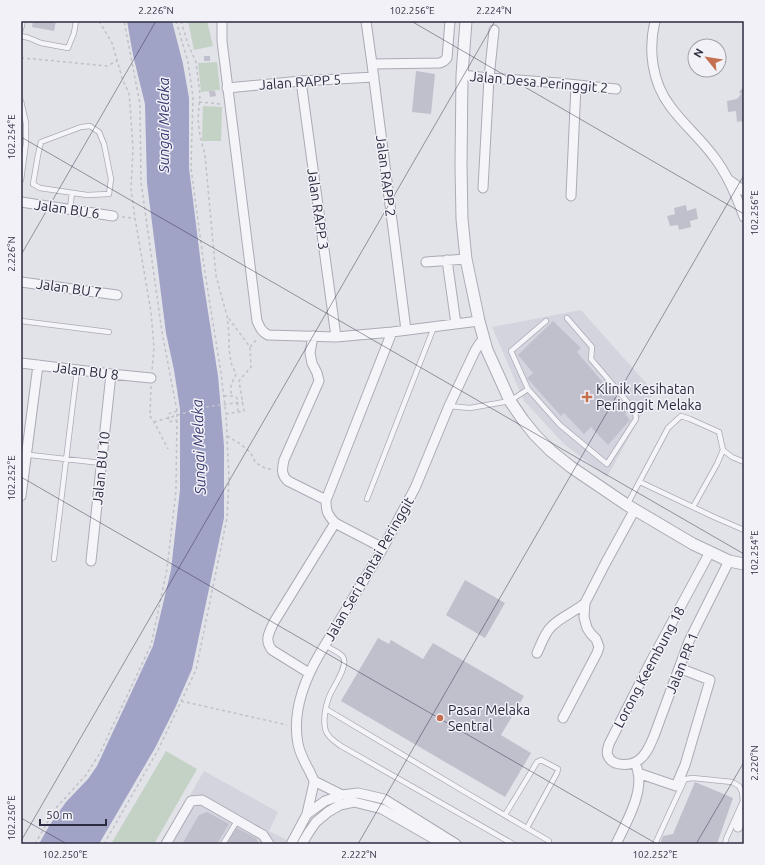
<svg xmlns="http://www.w3.org/2000/svg" width="765" height="865" font-family="Ubuntu,sans-serif">
<style>
.built{fill:#d4d4de}
.green{fill:#c4d2c6}
.water{fill:#a0a2c6}
.building{fill:#c0bfcc}
.lines{fill:none;stroke-linecap:round;stroke-linejoin:round}
.service-casing{stroke:#ababb6;stroke-width:6}
.minor-casing{stroke:#ababb6;stroke-width:11}
.tertiary-casing{stroke:#ababb6;stroke-width:13}
.path{stroke:#c1c0c8;stroke-width:1.5;stroke-dasharray:3 3;stroke-linecap:butt}
.service{stroke:#f5f4f8;stroke-width:4.5}
.minor{stroke:#f5f4f8;stroke-width:9}
.tertiary{stroke:#f5f4f8;stroke-width:11}
.path-bridge{stroke:#c1c0c8;stroke-width:1.5;stroke-dasharray:3 3;stroke-linecap:butt}
.ticks{fill:none;stroke:#2c2b40;stroke-width:1;stroke-opacity:0.45}
.poi-dot{fill:#c47051;stroke:#f1f1f7;stroke-width:1.5}
.labels{text-anchor:middle;stroke-width:3;stroke-linejoin:round;paint-order:stroke}
.street-label{font-size:14px;fill:#2c2b40;stroke:#f1f1f7}
.poi-label{font-size:14px;fill:#2c2b40;stroke:#f1f1f7;text-anchor:start}
.water-label{font-size:15px;font-style:italic;fill:#383a71;stroke:#f1f1f7}
.neatline{fill:none;stroke:#2c2b40;stroke-width:1.5}
.ticks-label{font-size:10px;text-anchor:middle;fill:#2c2b40}
</style>
<rect width="100%" height="100%" fill="#e2e2e9"/>
<path class="built" d="M581,310L654,392L607,477L564,444L524,401L492,327Z
M204,771L278,812L269,831L287,840L284,844H162Z"/>
<path class="green" d="M188,21H207L213,46L194,50Z
M217,62L220,90L201,92L198,63Z
M203,106L222,107L221,141H202Z
M166,751L197,769L154,844H111Z"/>
<path class="water" d="M127,21H172L183,64L189,98V168L202,273L218,376L224,446V518L192,669L175,708L155,748L99,844H39L49,826L66,802L88,779L97,766L153,646L171,570L180,490V409L174,370L166,333L147,183L145,104L133,55Z"/>
<path class="building" d="M33,21H56L54,31L32,27Z
M204,56H210V61H204Z
M416,71L435,74L431,114L412,112Z
M744,86V121L737,122L736,111L728,112L727,101L737,99L741,94L739,92Z
M209,91H215L216,96L210,97Z
M686,205L687,211L696,208L698,219L690,221L691,227L679,230L678,225L670,226L667,216L675,214L674,208Z
M553,321L581,348L577,352L628,412L625,414L630,420L608,445L591,427L584,434L564,413L561,416L527,378L533,373L518,355Z
M465,580L505,603L485,638L446,615Z
M378,638L389,644L391,640L423,659L433,643L524,696L501,735L531,753L505,797L341,701Z
M695,782L733,798L717,844H660L663,836L673,834Z
M207,812L229,824L217,844H182L199,815Z
M235,827L256,838L259,844H225Z"/>
<g class="lines">
<defs>
<path id="service" d="M21,29L23,21
M21,36L29,38L41,43L68,48L74,33L76,21
M21,101L26,123V143L21,180
M90,126L99,132L104,144L111,179L109,194L87,195L40,188L33,184L38,155L41,142L81,127Z
M70,209L72,193
M21,321L109,332
M528,389L511,351L546,321
M449,406L470,408L510,401L528,389L560,425L607,464L636,419L635,411L591,359L592,347L567,318
M21,454L101,463
M640,482L714,517L744,530
M367,499L434,327
M627,505L668,428L681,416L690,419L719,432L723,450L732,457L744,462
M693,507L717,464L723,450
M54,559L77,370
M325,645C329,648 341,653 343,657C349,666 332,688 329,697C325,707 321,728 329,736C332,740 337,743 341,746L513,844
M326,709L465,792L549,841V844
M505,815L537,762L541,760L558,769L557,773L527,828
M223,844L237,821
M655,844L685,779L693,778L732,782L739,786L742,792L743,801L726,839L725,844"/>
<path id="minor" d="M222,21V41L257,321C260,328 262,332 268,335L336,337L392,332L479,321
M366,21L372,64L406,330
M655,21C648,50 652,82 670,106C683,124 701,139 714,157C727,174 737,197 744,217
M372,64L440,63L444,61L447,58L450,21
M462,75L489,78L559,83L616,89
M301,81L336,337
M227,88L301,81L374,77
M729,180L744,191
M483,188L489,78L494,30
M571,196L576,85
M21,202L113,216
M447,260L456,324
M426,262L466,259
M21,282L117,295
M313,336L310,353L312,363L317,373L319,381L284,460C282,469 281,475 288,481L326,500
M21,363L111,374L151,378
M21,496L38,365
M383,548L335,523C327,514 326,511 326,500L392,332
M710,552L650,663L609,744C608,748 606,752 608,756C613,767 631,766 639,760C647,754 650,745 654,736L689,641L729,561
M91,561L111,374
M537,653C541,645 544,634 551,627C560,617 575,612 585,603
M309,673L272,650C264,640 269,633 274,622L335,523
M563,718L597,653L599,647L596,639L591,634L587,628L584,617L585,603L605,564L635,509
M638,773L676,786L685,765L710,680L679,668
M314,781L342,795
M307,814C308,808 314,785 314,781C313,778 311,775 310,772C305,763 300,754 298,744C292,713 304,681 319,655L383,548L415,488L449,406L475,351L480,343L484,341
M738,827L744,813
M166,844L191,801L202,800L263,835L269,844
M291,844L307,814L325,801L342,795L358,793L384,799L456,844
M302,844L309,832L316,822L328,812L340,805L354,802L382,809L443,844
M616,844C626,823 645,791 637,768"/>
<path id="tertiary" d="M466,21L462,75L461,166L462,219L466,259L479,321L487,350L506,392L510,401L523,420L535,435L551,451L571,467L627,505L693,544L729,561L744,564"/>
</defs>
<use href="#service" class="service-casing"/>
<use href="#minor" class="minor-casing"/>
<use href="#tertiary" class="tertiary-casing"/>
<path class="path" d="M99,21L112,43L123,81L129,93L130,105L133,149L131,189L135,218L151,312L154,348L152,370
M176,21L188,62L193,97L191,168L205,273L221,373L226,414
M181,21L188,44L196,62L200,95L198,119L200,136L205,155L216,276L227,316L229,334V348L231,363L236,374L231,385V395
M21,58L35,59L107,66L117,61
M199,102L221,104
M122,217L135,218
M250,347L258,338
M151,386L150,416L154,422L168,449
M224,396C229,396 233,395 237,398L238,412
M177,411L168,414L169,422L177,420
M227,436L239,443L250,452L256,463L265,468L274,470
M181,701L287,725
M35,844L55,809L86,775L100,753L151,645L167,569L176,490L177,411L162,332L141,182L140,104L124,21
M104,844L158,750L196,670L227,518L229,480L226,414L244,411L239,381L251,367L250,347L227,316"/>
<use href="#service" class="service"/>
<use href="#minor" class="minor"/>
<use href="#tertiary" class="tertiary"/>
<path class="path-bridge" d="M154,422L205,407L243,402"/>
</g>
<path class="ticks" d="M411,21L744,214M21,137L744,554M21,255L156,21M21,477L657,844M21,818L67,844M21,841L495,21M358,844L744,175M696,844L744,762"/>
<g class="poi-dot">
<path d="M585 391h4v4h4v4h-4v4h-4v-4h-4v-4h4z"/>
<circle cx="440" cy="718" r="4"/>
</g>
<g class="labels">
<g class="street-label">
<text transform="translate(300 82) rotate(-4)" y="5">Jalan RAPP 5</text>
<text transform="translate(539 82) rotate(5)" y="5">Jalan Desa Peringgit 2</text>
<text transform="translate(386 176) rotate(83)" y="5">Jalan RAPP 2</text>
<text transform="translate(67 209) rotate(8)" y="5">Jalan BU 6</text>
<text transform="translate(318 209) rotate(82)" y="5">Jalan RAPP 3</text>
<text transform="translate(69 288) rotate(8)" y="5">Jalan BU 7</text>
<text transform="translate(86 371) rotate(7)" y="5">Jalan BU 8</text>
<text transform="translate(101 468) rotate(-84)" y="5">Jalan BU 10</text>
<text transform="translate(369 569) rotate(-60)" y="5">Jalan Seri Pantai Peringgit</text>
<text transform="translate(682 663) rotate(-68)" y="5">Jalan PR 1</text>
<text transform="translate(649 667) rotate(-62)" y="5">Lorong Keembung 18</text>
</g>
<g class="poi-label">
<text x="596" y="394">Klinik Kesihatan<tspan x="596" dy="16">Peringgit Melaka</tspan></text>
<text x="448" y="715">Pasar Melaka<tspan x="448" dy="16">Sentral</tspan></text>
</g>
<g class="water-label">
<text transform="translate(164 125) rotate(-90)" y="5">Sungai Melaka</text>
<text transform="translate(199 447) rotate(-92)" y="5">Sungai Melaka</text>
</g>
</g>
<rect width="765" height="865" fill="none" stroke="#f1f1f7" stroke-width="44"/>
<g transform="translate(707 58) rotate(300)"><circle r="19" fill="#f1f1f7" stroke="#a2a2ae"/>
<path d="M0-3L7 15L0 10L-7 15Z" fill="#c47051"/>
<text y="-6" font-size="11" font-weight="bold" text-anchor="middle" fill="#2c2b40">N</text>
</g>
<path d="M40 819v6h66v-6" fill="none" stroke="#2c2b40" stroke-width="2"/>
<text x="46" y="819" font-size="12" fill="#2c2b40" stroke="#f1f1f7" stroke-width="3" paint-order="stroke">50 m</text>
<rect x="22" y="22" width="721" height="821" class="neatline"/>
<g class="ticks-label">
<text x="156" y="14">2.226°N</text>
<text x="412" y="14">102.256°E</text>
<text x="494" y="14">2.224°N</text>
<text transform="translate(11 137) rotate(-90)" y="4">102.254°E</text>
<text transform="translate(754 213) rotate(-90)" y="4">102.256°E</text>
<text transform="translate(11 254) rotate(-90)" y="4">2.226°N</text>
<text transform="translate(11 478) rotate(-90)" y="4">102.252°E</text>
<text transform="translate(754 553) rotate(-90)" y="4">102.254°E</text>
<text transform="translate(754 763) rotate(-90)" y="4">2.220°N</text>
<text transform="translate(11 818) rotate(-90)" y="4">102.250°E</text>
<text x="65" y="858">102.250°E</text>
<text x="359" y="858">2.222°N</text>
<text x="655" y="858">102.252°E</text>
</g>
</svg>
